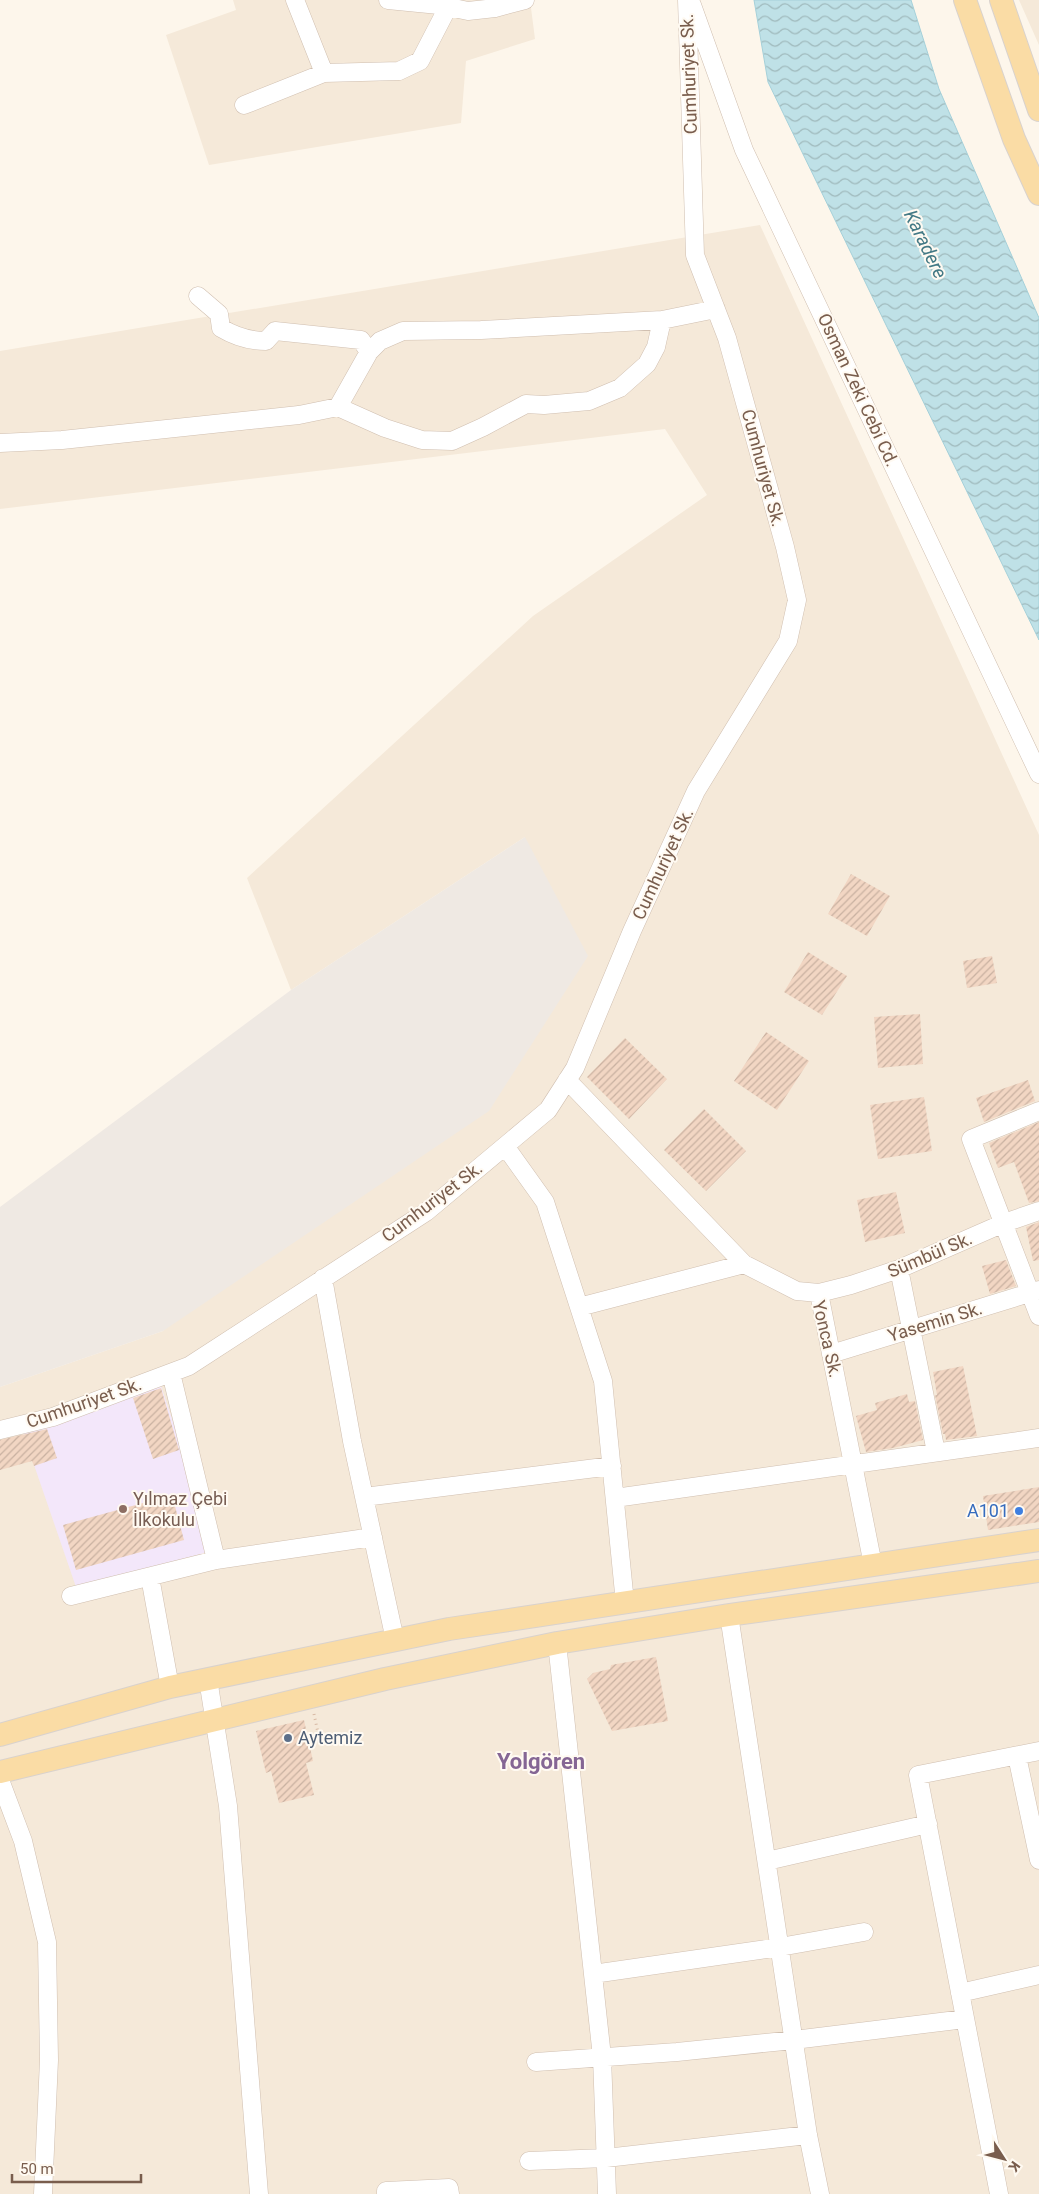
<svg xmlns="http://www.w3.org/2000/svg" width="1039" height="2194" font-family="Roboto,sans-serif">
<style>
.residential{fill:#f5e9d9}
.industrial{fill:#efe9e3}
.education{fill:#f3e7fa}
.water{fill:url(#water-waves);stroke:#a5d0d9}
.building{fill:url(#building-hatch)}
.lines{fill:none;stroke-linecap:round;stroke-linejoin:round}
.minor-casing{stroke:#d0bfb0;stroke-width:19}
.major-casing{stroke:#d9d2cd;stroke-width:24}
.path{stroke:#d8baa5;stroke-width:3;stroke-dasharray:1 4;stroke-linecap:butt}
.minor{stroke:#fff;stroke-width:18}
.major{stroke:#fadca5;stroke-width:22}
.education-dot{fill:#8d6e63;stroke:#fffaf2;stroke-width:2}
.shop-dot{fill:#3f7fe0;stroke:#fffaf2;stroke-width:2}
.service-dot{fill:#5c6f8a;stroke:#fffaf2;stroke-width:2}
.labels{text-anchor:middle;stroke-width:4;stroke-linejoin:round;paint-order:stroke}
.street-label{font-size:18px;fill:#795d4d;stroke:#fffaf2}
.education-label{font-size:18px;fill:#785e54;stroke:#fffaf2;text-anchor:start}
.shop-label{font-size:18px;fill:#366cbe;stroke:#fffaf2;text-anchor:end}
.service-label{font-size:18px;fill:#4e5e75;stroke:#fffaf2;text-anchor:start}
.water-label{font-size:19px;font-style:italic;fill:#437985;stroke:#fffaf2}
.district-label{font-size:22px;font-weight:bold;fill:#856694;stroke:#fffaf2}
</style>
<defs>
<pattern id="water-waves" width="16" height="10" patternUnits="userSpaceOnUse" patternTransform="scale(1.25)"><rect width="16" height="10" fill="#bfe1e7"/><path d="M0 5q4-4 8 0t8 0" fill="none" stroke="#a0babd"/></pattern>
<pattern id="building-hatch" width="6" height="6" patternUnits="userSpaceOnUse" patternTransform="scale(1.25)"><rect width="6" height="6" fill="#f2d6c3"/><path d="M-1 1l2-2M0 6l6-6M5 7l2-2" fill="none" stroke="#c9b1a1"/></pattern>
</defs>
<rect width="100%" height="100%" fill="#fdf6eb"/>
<path class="residential" d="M233,0H530L535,39L466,61L461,123L209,165L166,35L236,10Z
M1019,0H1039V45Z
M760,225L1039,835V2194H0V1387L163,1331L525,837L291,990L247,878L533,616L707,495L665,429L0,509V351Z"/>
<path class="industrial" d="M525,837L588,956L489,1111L163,1331L0,1387V1207L291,990Z"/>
<path class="education" d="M161,1386L182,1449L208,1552L76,1587L22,1430Z"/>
<path class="water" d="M754,0H911L939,89L1039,318V640L768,82Z"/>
<path class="building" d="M851,874L890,896L867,936L828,914Z
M808,952L847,976L822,1015L784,992Z
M992,956L997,983L967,988L963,961Z
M920,1014L923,1064L878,1068L874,1017Z
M766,1032L809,1061L777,1110L734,1081Z
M625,1038L667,1079L629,1119L587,1077Z
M1028,1080L1035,1101L984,1122L976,1098Z
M924,1097L932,1151L878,1159L870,1105Z
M704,1109L746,1151L706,1191L664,1150Z
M1039,1122V1201L1029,1203L1014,1162L998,1168L989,1143Z
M896,1192L905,1233L865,1242L857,1200Z
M1039,1222V1260L1033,1261L1026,1227Z
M1006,1260L1016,1286L990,1294L982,1266Z
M963,1366L977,1436L946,1440L945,1434H943L935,1395H937L933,1372Z
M161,1388L179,1450L153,1459L133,1398Z
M907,1394L909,1402L915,1401L923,1440L893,1448L866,1452L856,1416L877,1410L875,1403Z
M47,1429L57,1458L34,1466L32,1461L0,1470V1440Z
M1039,1487V1522L988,1530L983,1496Z
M172,1495L184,1540L76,1570L63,1525Z
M656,1657L668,1721L612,1731L587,1679L593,1673L610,1669L611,1665Z
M304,1720L313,1761L306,1763L314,1795L279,1803L271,1771L266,1773L256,1731Z"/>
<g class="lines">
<defs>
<path id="minor" d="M295,0L324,73L399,71L420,61L448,7
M388,0L439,5L468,11L495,8L525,0
M692,5L744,150L1039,774
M244,105L324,73
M198,296L219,314L221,328C236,337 249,341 266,341L275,331L361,340L369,352
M338,407L385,428L422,440L452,441L483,427L526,404L544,405L589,401L620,388L647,364L656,347L662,320
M0,443L62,440L299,415L338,407L369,352L380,341L403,331L481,330L662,320L716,309
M567,1080L744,1264L797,1291L819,1293L851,1285L899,1269L1004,1223L1039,1211
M1039,1111L971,1139L1039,1316
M505,1146L545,1202L603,1381L625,1603
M899,1269L936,1452
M323,1278L352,1441L395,1640
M819,1293L873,1565
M579,1307L744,1264
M831,1354L1039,1290
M171,1373L216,1560L373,1537
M0,1430L53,1417L189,1366L426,1212L548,1110L575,1068L632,931L696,791L788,641L797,600L785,547L727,338L695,255L687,0
M364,1497L612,1466
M615,1498L1039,1438
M150,1577L170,1687
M71,1596L216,1560
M729,1615L808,2135L820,2194
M557,1643L602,2057L607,2194
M208,1679L228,1806L259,2194
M1017,1756L1039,1860
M0,1780L23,1841L47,1942L49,2060L43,2194
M767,1861L928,1824
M593,1974L780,1947L864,1932
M960,1993L1039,1975
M536,2062L677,2052L794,2040L965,2019
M529,2161L606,2158L808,2135
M386,2194V2191L449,2188L450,2194
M999,2194L918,1775L1039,1751"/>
<path id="major" d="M965,0L1014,139L1039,194
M1001,0L1039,110
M0,1735L170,1687L449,1629L1039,1540
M0,1772L385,1679L557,1643L729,1615L1039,1571"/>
</defs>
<use href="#minor" class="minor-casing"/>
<use href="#major" class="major-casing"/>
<path class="path" d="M314,1714L318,1733"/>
<use href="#minor" class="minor"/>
<use href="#major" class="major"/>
</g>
<circle class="education-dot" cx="123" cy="1509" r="5"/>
<circle class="shop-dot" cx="1019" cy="1511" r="5"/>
<circle class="service-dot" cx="288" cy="1738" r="5"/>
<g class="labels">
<g class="street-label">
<text transform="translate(689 74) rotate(-92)" y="6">Cumhuriyet Sk.</text>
<text transform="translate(858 390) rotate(65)" y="6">Osman Zeki Cebi Cd.</text>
<text transform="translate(763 468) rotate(75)" y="6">Cumhuriyet Sk.</text>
<text transform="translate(663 864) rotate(-65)" y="6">Cumhuriyet Sk.</text>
<text transform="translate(432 1202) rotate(-37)" y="6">Cumhuriyet Sk.</text>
<text transform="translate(930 1255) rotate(-23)" y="6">Sümbül Sk.</text>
<text transform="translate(935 1322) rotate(-17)" y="6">Yasemin Sk.</text>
<text transform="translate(827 1339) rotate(77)" y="6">Yonca Sk.</text>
<text transform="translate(84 1403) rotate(-19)" y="6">Cumhuriyet Sk.</text>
</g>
<g class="education-label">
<text x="133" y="1505">Yılmaz Çebi<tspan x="133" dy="21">İlkokulu</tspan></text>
</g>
<g class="shop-label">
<text x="1009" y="1517">A101</text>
</g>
<g class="service-label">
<text x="298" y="1744">Aytemiz</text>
</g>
<g class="water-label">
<text transform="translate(926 244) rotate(64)" y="7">Karadere</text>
</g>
<g class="district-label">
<text x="541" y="1769">Yolgören</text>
</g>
</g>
<g transform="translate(1004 2159) rotate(126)" stroke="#fffaf2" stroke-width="4" paint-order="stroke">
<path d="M0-4L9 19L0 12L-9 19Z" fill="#795d4d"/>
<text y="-8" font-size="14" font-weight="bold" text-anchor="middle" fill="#795d4d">K</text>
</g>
<path d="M12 2174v8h129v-8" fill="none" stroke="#795d4d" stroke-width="2.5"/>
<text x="20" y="2174" font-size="15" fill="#795d4d" stroke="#fffaf2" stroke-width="4" paint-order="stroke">50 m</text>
</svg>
